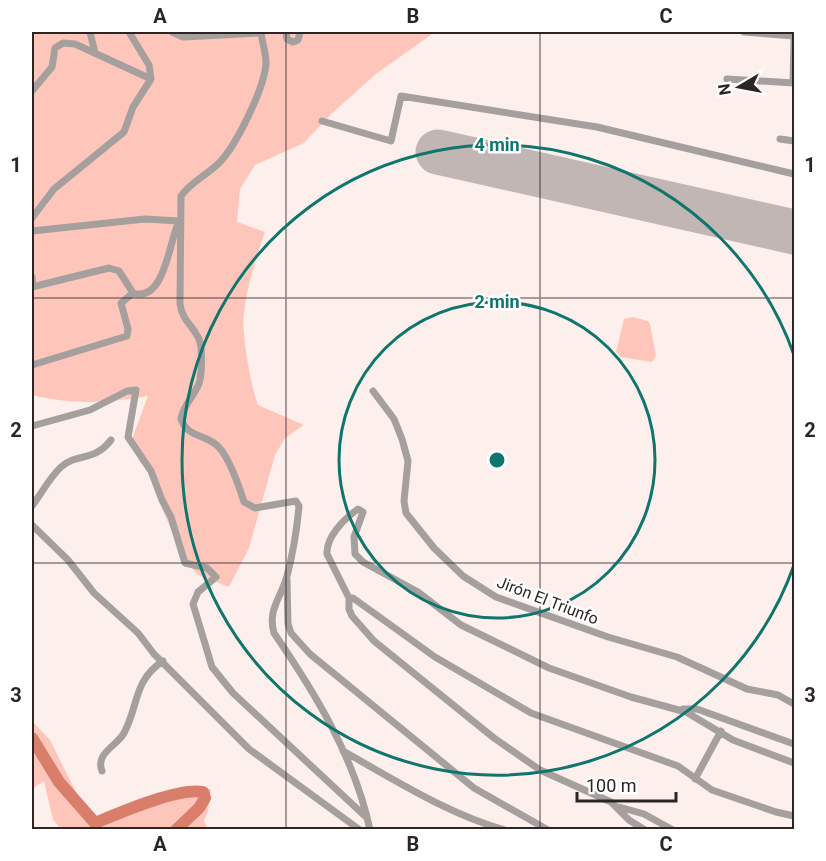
<svg xmlns="http://www.w3.org/2000/svg" width="826" height="861" font-family="Roboto,sans-serif">
<style>
.green{fill:#fec6bb}
.lines{fill:none;stroke-linecap:round;stroke-linejoin:round}
.river{stroke:#da7e6c;stroke-width:12}
.runway{stroke:#c1b6b3;stroke-width:45}
.minor{stroke:#a59f9e;stroke-width:7}
.grid{fill:none;stroke:#2b2625;stroke-width:1.5;stroke-opacity:0.55}
.ring{fill:none;stroke:#0f766e;stroke-width:3}
.labels{text-anchor:middle;stroke-width:5;stroke-linejoin:round;paint-order:stroke}
.street-label{font-size:16px;fill:#2b2625;stroke:#fff}
.centre{fill:#0f766e;stroke:#fff;stroke-width:3}
.ring-label{font-size:18px;text-anchor:middle;font-weight:bold;fill:#0f766e;stroke:#fff;stroke-width:5;stroke-linejoin:round;paint-order:stroke}
.neatline{fill:none;stroke:#2b2625;stroke-width:2}
.grid-label{font-size:20px;text-anchor:middle;font-weight:bold;fill:#2b2625}
</style>
<rect width="100%" height="100%" fill="#fdefec"/>
<path class="green" d="M32,32H435L376,74L330,115L304,143L255,165L240,189L237,222L265,232C256,259 247,285 244,313C241,333 251,385 258,405L304,425L285,438L275,455L249,548L229,587L198,575L186,562L162,509L157,479L140,462L131,442L148,396C105,403 74,405 32,395Z
M633,317L648,321L650,324L656,356L652,362L621,357L616,352L624,319Z
M32,721L50,740L85,810L96,820C119,820 131,805 151,798C170,790 192,790 211,789L208,811L204,821L208,829H61L53,820L44,781L32,789Z"/>
<g class="lines">
<path class="river" d="M32,738L59,782L95,823C119,813 179,787 203,792L205,798L199,808L176,830"/>
<path class="runway" d="M438,152L794,232"/>
<path class="minor" d="M90,32L95,53
M172,32L183,37L261,33
M261,32C262,42 266,53 266,63C265,87 236,146 219,163C207,175 192,181 181,196L180,304C183,322 191,323 198,337C203,346 202,369 200,380C197,394 183,404 181,419C187,436 201,434 214,443C228,452 239,486 244,502L255,508L296,501L299,506C297,529 293,553 287,576C282,596 267,610 274,633C315,693 355,758 370,830
M286,32L287,39L293,42L298,40L300,32
M744,32L794,36
M727,79L794,83
M793,83L794,39
M32,91L52,67L55,48L63,43L75,44L151,79
M322,121L391,141L401,96L597,127L794,174
M780,139L794,141
M32,218L54,189L124,132L133,107L151,79L149,65L129,32
M32,231L145,219L179,221C169,241 165,303 133,293L119,271L109,268L32,287
M32,277L33,286
M32,365L127,336L128,329L121,303L133,293
M373,391L394,419L402,439L408,461L404,501L406,513L434,548L463,576L496,597L608,637L677,657L747,689L778,695L794,704
M32,426L90,410L127,391L136,390L128,437L151,471L162,500L171,517L185,563L207,568L216,577L198,592L193,604L212,667L233,693L366,817
M32,506C41,494 50,477 61,467C78,452 93,463 111,440
M32,525L68,560L94,593L138,633L154,654L249,749L360,830
M287,580L288,624L291,633L310,654L474,788L548,830
M349,598L327,554C326,537 344,519 358,509L363,512L354,537L355,554L363,562L418,592L461,625L549,668L631,697L686,712L733,740L794,763
M683,709H697L794,744
M343,751C395,780 448,814 505,830
M102,771C95,753 117,746 124,733C139,705 133,681 163,661
M695,779L721,731
M619,807L644,814L673,830
M645,830L629,820L611,802L540,770L494,738L374,641L352,616L349,609V598H353L435,657L531,713L678,766L712,790L776,812L794,816"/>
</g>
<path class="grid" d="M286,32V830M540,32V830M32,298H794M32,563H794"/>
<g class="ring">
<circle cx="497" cy="460" r="158"/>
<path d="M794 565A315 315 0 1 1 794 355"/>
</g>
<g class="labels">
<g class="street-label">
<text transform="translate(548 600) rotate(21)" y="6">Jirón El Triunfo</text>
</g>
</g>
<circle cx="497" cy="460" r="9" class="centre"/>
<g class="ring-label">
<text x="497" y="151">4 min</text>
<text x="497" y="308">2 min</text>
</g>
<rect width="826" height="861" fill="none" stroke="#ffffff" stroke-width="66"/>
<g transform="translate(739 87) rotate(260)" stroke="#ffffff" stroke-width="4.5" paint-order="stroke">
<path d="M0-4.5L10 22L0 15L-10 22Z" fill="#2b2625"/>
<text y="-9" font-size="16" font-weight="bold" text-anchor="middle" fill="#2b2625">N</text>
</g>
<path d="M577 792v9h99v-9" fill="none" stroke="#2b2625" stroke-width="3"/>
<text x="586" y="792" font-size="18" fill="#2b2625" stroke="#ffffff" stroke-width="4.5" paint-order="stroke">100 m</text>
<rect x="33" y="33" width="760" height="795" class="neatline"/>
<g class="grid-label">
<text x="160" y="23">A</text>
<text x="413" y="23">B</text>
<text x="666" y="23">C</text>
<text x="16" y="172">1</text>
<text x="810" y="172">1</text>
<text x="16" y="437">2</text>
<text x="810" y="437">2</text>
<text x="16" y="702">3</text>
<text x="810" y="702">3</text>
<text x="160" y="851">A</text>
<text x="413" y="851">B</text>
<text x="666" y="851">C</text>
</g>
</svg>
